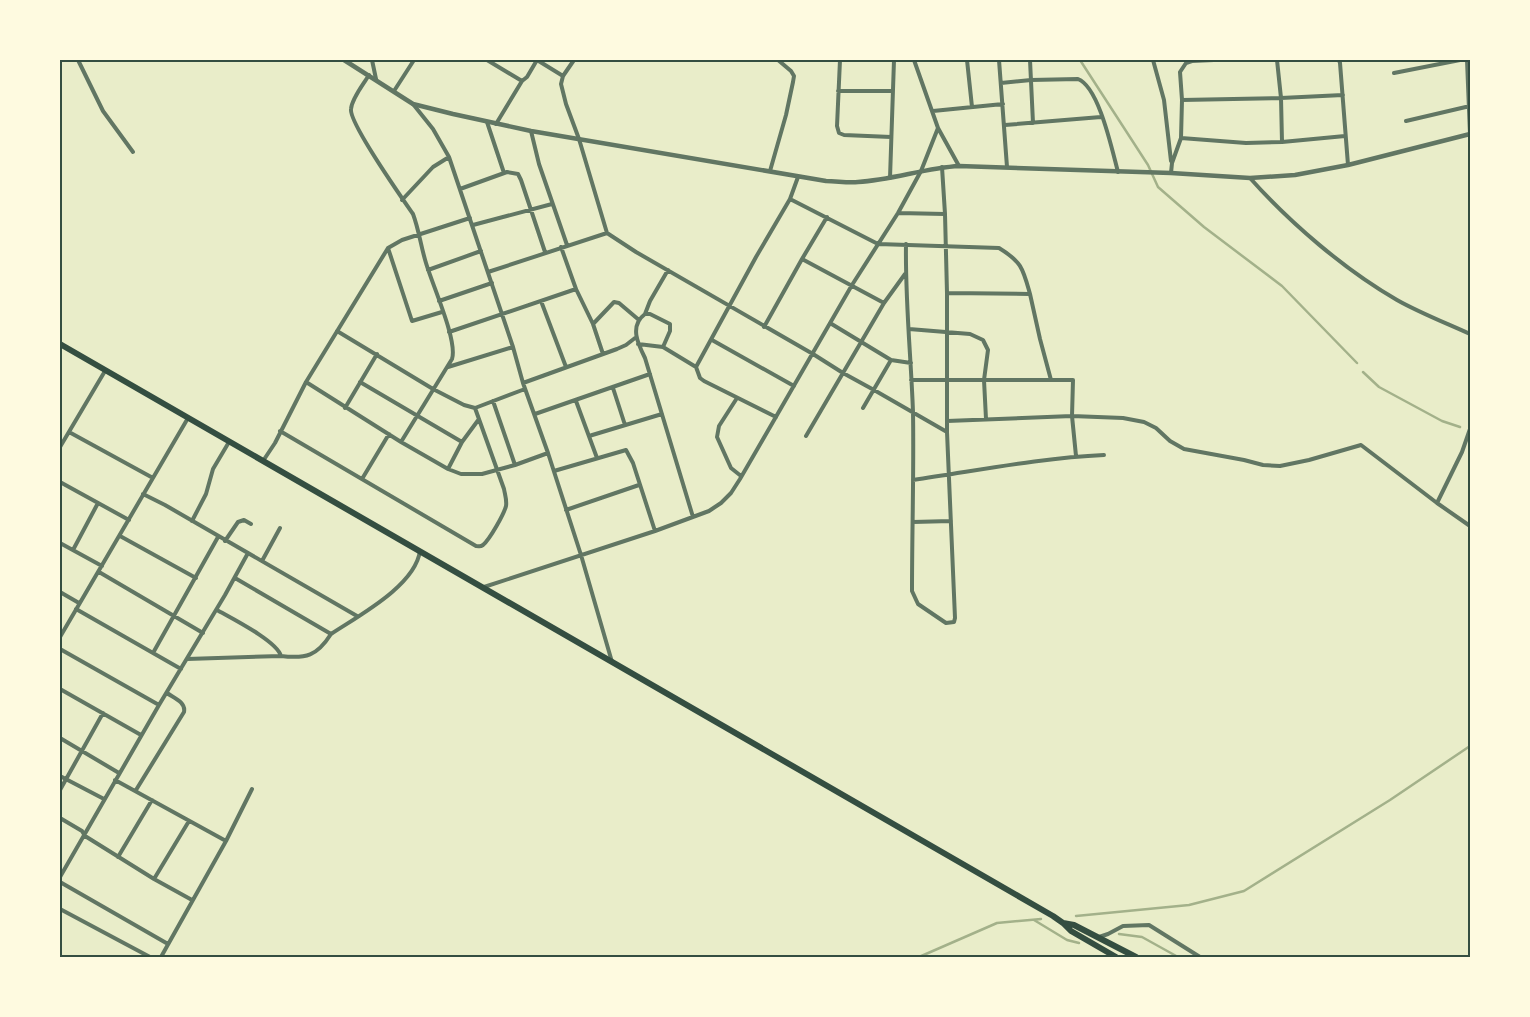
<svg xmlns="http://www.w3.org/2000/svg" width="1530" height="1017" font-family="Lato,sans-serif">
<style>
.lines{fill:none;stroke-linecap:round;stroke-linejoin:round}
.stream{stroke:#a3b18a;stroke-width:2.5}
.minor{stroke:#617663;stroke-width:4}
.tertiary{stroke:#617663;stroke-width:4.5}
.trunk{stroke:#344e41;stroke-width:6}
.neatline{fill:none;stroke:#344e41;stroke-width:2}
</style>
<rect width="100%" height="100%" fill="#e9edc9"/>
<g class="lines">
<path class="stream" d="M1080,60L1148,165L1158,187L1204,227L1282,286L1357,363
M1363,372L1379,387L1442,421L1460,427
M1076,916L1189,905L1244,891L1390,800L1470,746
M1034,920L1067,940L1079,943
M1119,934L1142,937L1178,957
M919,957L997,923L1041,919"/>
<path class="minor" d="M78,60L103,111L133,152
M372,60L376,79
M487,60L522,81L527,77L537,60
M537,60L563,76
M574,60L563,76L561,84L566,104L579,139L607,233L636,252L813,354L843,373L874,390L947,432
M840,60L837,126L839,133L844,135L891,137
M914,60L938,128L959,166
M967,60L972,107
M999,60L1007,167
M1030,60L1033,123
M1153,60L1164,100L1171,161
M1277,60L1281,98L1282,142
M1339,60L1340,63L1348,165
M1467,60L1470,134
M1394,73L1460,60
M369,75C363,85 352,98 351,109C349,123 402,198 413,214C419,230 421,247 426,263C432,284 458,341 452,359L401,442
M1001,83L1031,80L1078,79C1099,87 1112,150 1118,172
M394,91L414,60
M838,91H892
M1182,100L1281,98L1343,95
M413,104L433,129L449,157L513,347L523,383L548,453L581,555L612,662
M933,111L1003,104
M1406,121L1470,106
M487,122L504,173
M496,124L522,81
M1005,125L1101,117
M531,131L539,164L567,245
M1181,138L1246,143L1282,142L1345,136
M770,171L786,115L793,82L794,76L791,71L778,60
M1171,173L1172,163L1181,138L1182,100L1180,72L1186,63L1192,61L1214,60
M890,178L894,60
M1250,178C1290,223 1345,270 1397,300C1420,313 1446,323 1470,334
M460,189L507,172L518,174L521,180L545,252
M790,199L878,244L999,248C1022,262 1023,269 1030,294
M402,200L433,167L449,157
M898,213L945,214
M473,225L552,204
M906,244C905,300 911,356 913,412C914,471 912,531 912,591L918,604L946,623L954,622L955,618L947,432V293L945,214L942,167
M561,247L576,289
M388,248L412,321L442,312
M802,259L884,303
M428,270L481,251
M488,272L607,233
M947,293L1030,294L1040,339L1051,380
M439,301L492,283
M541,301L566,367
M645,314L650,301L668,270
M830,323L891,360L911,363
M593,324L603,354
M764,327L802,259L827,217
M909,329L970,334L983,340L988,350L984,380L986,419
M337,331L433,389L464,405L475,408L525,389
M449,332L576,289L593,324L614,302L619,303L639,320
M712,340L794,386
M638,344L663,347L696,367
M663,347L670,331V324L650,314H645C629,326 638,344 645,358L693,517
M448,367L513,347
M911,380H1073L1072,416L1076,456
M306,382L401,442L448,469L461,474H482L515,465L548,453
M360,382L462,442
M523,383L617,349L626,345L635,338
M613,388L625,425
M737,398L719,426L717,437L731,468L741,476
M493,401L515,465
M576,401L597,458
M345,408L377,354
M863,408L891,360
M535,414L650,374
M776,417L704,381L700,378L696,367L756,257L790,199L798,177
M947,421L1072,416L1123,418L1144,422L1156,428L1170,441L1184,449L1244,460L1263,465L1280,466L1309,460L1361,445L1437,503L1470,526
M280,431L476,546C480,546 480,547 483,545C490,539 504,514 506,506C507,500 505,495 504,489L475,408
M69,432L153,478
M589,436L662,414
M806,436L884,303L905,274
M60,447L105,371
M263,461L275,443L306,382L388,248L402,240L470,218
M448,469L462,442L479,419
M554,471L626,450L633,463L655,531
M362,479L389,434
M913,480C976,471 1039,458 1104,455
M60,482L129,520
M143,494L165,505L357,616
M1437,503L1462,452L1470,429
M566,510L639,485
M192,521L206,494L213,469L229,442
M913,522L951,521
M120,536L196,578
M225,541L238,522L244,520L251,524
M60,543L102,566
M73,550L98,503
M262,561L280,528
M99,572L203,633
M235,578L331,634
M484,587L655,531L709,511L721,503L731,493L740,479L852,285L898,213L921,171L938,128
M60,592L79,603
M76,609L181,669
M60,637L188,418
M60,649L159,705
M153,653L218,537
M281,656C306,659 317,656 331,634C358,616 415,586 420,551
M187,659L281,656C277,641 231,618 217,610
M60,689L141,735
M60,738L119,773
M60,776L104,799
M115,780L226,841
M60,790L103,713
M136,790L184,712C186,702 174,698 167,693
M60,818L82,831L85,836L154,879L192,900
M118,857L152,800
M60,877L159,705L225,595L248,553
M154,879L189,821
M60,882L168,944
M60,909L150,957
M1099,937L1108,934L1123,926L1149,925L1200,957
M161,957L226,841L252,789"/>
<path class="tertiary" d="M344,60L413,104L453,114L531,131L826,181C837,181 847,183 858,182C892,180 925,168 959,166L1171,173L1250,178L1295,175L1348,165L1470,134"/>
<path class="trunk" d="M60,344L1053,916L1063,923L1071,931L1116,957
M1063,923L1074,925L1136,957"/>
</g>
<rect width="1530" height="1017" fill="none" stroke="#fefae0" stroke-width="122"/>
<rect x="61" y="61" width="1408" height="895" class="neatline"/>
</svg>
